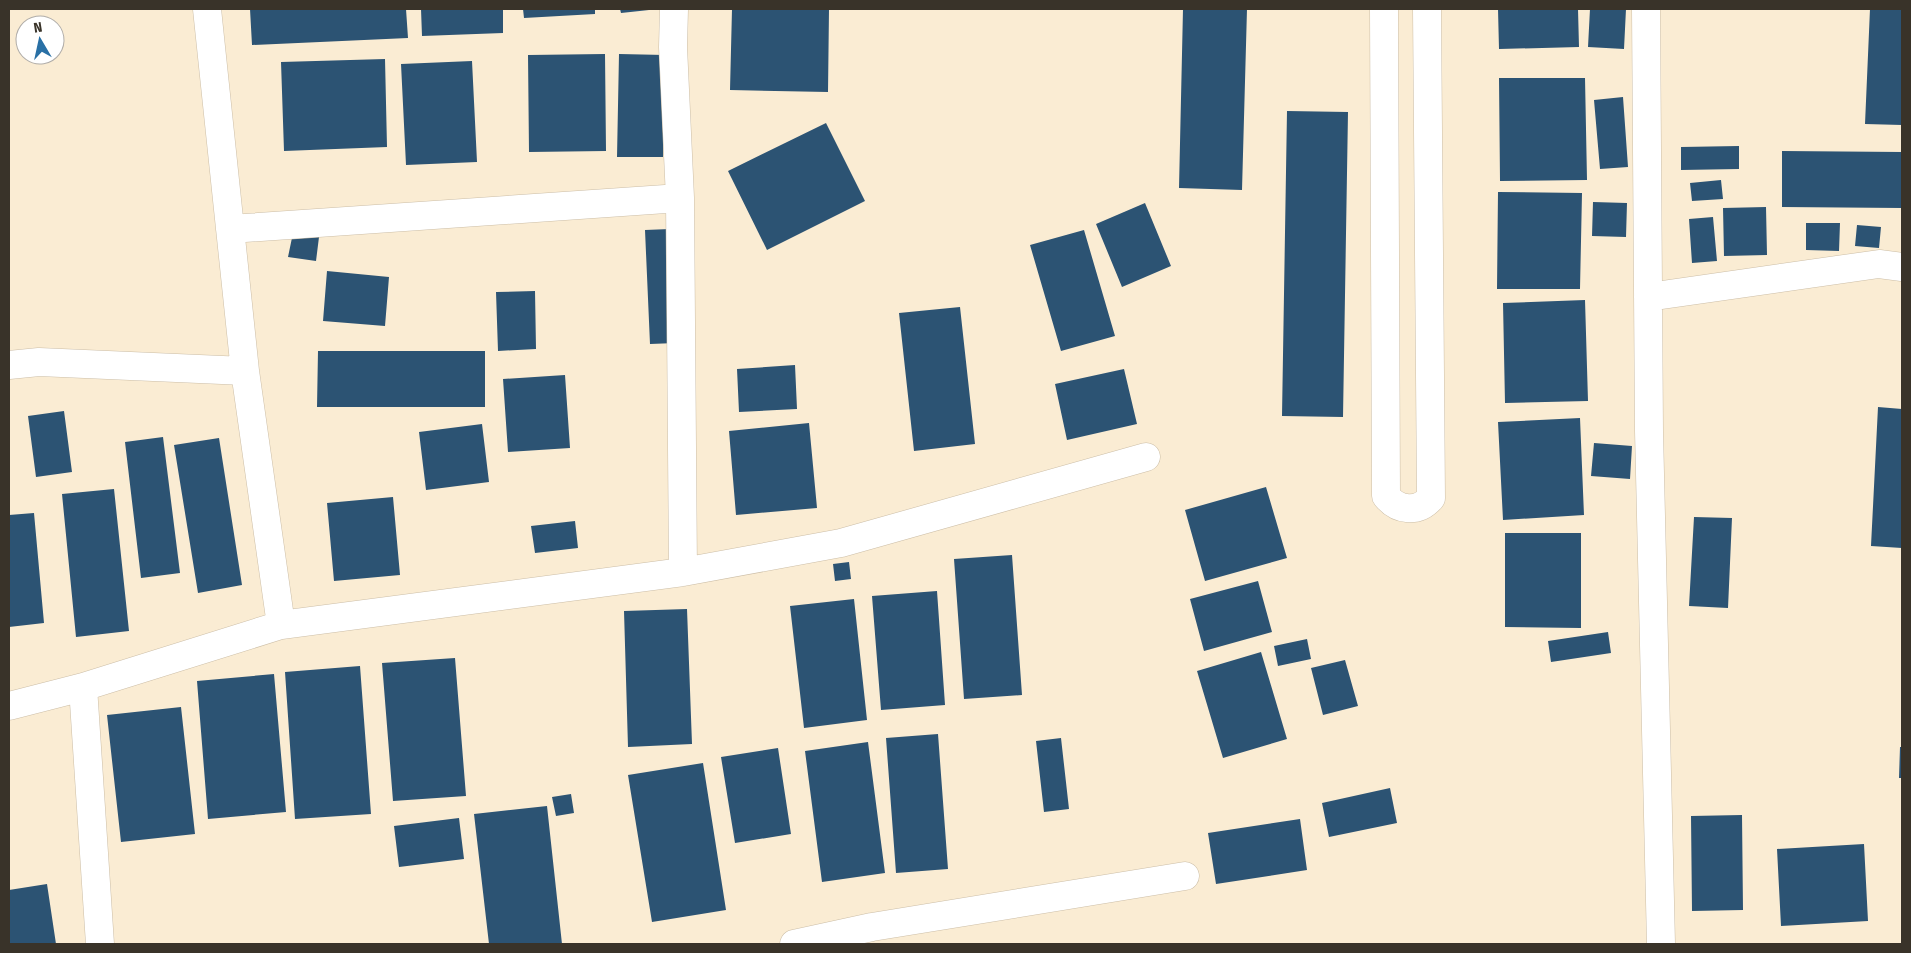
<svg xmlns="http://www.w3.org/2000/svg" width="1911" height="953" font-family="'Fira Sans Condensed',sans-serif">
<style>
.building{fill:#2c5373}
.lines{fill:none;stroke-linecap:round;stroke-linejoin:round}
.street-casing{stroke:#ccbea7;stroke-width:29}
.street{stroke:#fff;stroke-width:28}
</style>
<rect width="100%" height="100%" fill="#faecd3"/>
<path class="building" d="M250,9H406L408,38L252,45Z
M421,9H503V33L422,36Z
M523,9H595V14L524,18Z
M620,9H649V10L621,13Z
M732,9H829L828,92L730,90Z
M1183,9H1247L1242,190L1179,188Z
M1498,9H1578L1579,47L1499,49Z
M1590,9H1626L1624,49L1588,47Z
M1870,9H1902V125L1865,124Z
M605,54L606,151L529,152L528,55Z
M619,54L665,55L663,157H617Z
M385,59L387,147L284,151L281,62Z
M472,61L477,162L406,165L401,64Z
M1499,78H1585L1587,180L1500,181Z
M1623,97L1628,167L1600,169L1594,100Z
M1287,111L1348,112L1343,417L1282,416Z
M826,123L865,201L767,250L728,171Z
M1739,146V169L1681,170V147Z
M1782,151L1902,152V208L1782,207Z
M1721,180L1723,199L1692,201L1690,183Z
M1498,192L1582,193L1580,289H1497Z
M1593,202L1627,203L1626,237L1592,236Z
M1145,203L1171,266L1122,287L1096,224Z
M1766,207L1767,255L1724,256L1723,208Z
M1713,217L1717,261L1692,263L1689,219Z
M1806,223H1840L1839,251L1806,250Z
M1857,225L1881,227L1879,248L1855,246Z
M670,229L676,343L650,344L645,230Z
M1084,230L1115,336L1061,351L1030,245Z
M293,233L319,237L316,261L288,257Z
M327,271L389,277L385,326L323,321Z
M535,291L536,349L498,351L496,292Z
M1585,300L1588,401L1505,403L1503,303Z
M960,307L975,444L914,451L899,313Z
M318,351H485V407H317Z
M795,365L797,409L739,412L737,369Z
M1124,369L1137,424L1067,440L1055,384Z
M565,375L570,448L508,452L503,379Z
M1878,407L1902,409V548L1871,546Z
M64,411L72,472L36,477L28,416Z
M1580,418L1584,515L1503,520L1498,422Z
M809,423L817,508L736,515L729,431Z
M482,424L489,482L426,490L419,432Z
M163,437L180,573L141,578L125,442Z
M219,438L242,585L198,593L174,445Z
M1594,443L1632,446L1630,479L1591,476Z
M1266,487L1287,558L1205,581L1185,510Z
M114,489L129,631L76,637L62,494Z
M393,497L400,575L334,581L327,503Z
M34,513L44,623L9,627V515Z
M1694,517L1732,518L1728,608L1689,606Z
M575,521L578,548L535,553L531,526Z
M1505,533H1581V628L1505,627Z
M1012,555L1022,695L964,699L954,559Z
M849,562L851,579L835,581L833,564Z
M1258,581L1272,632L1204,651L1190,599Z
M937,591L945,705L881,710L872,596Z
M854,599L867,720L804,728L790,606Z
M687,609L692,744L628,747L624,611Z
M1608,632L1611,653L1551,662L1548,641Z
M1307,639L1311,659L1278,666L1274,646Z
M1261,652L1287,739L1223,758L1197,671Z
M455,658L466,796L393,801L382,663Z
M1345,660L1358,706L1323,715L1311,668Z
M360,666L371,814L295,819L285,672Z
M274,674L286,812L208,819L197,681Z
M181,707L195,834L121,842L107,715Z
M938,734L948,869L896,873L886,738Z
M1061,738L1069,809L1044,812L1036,741Z
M868,742L885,873L822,882L805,751Z
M1900,747H1902V778H1899Z
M778,748L791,834L735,843L721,757Z
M703,763L726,910L652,922L628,775Z
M1390,788L1397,823L1329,837L1322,803Z
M571,794L574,813L556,816L552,797Z
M547,806L562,944H489L474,814Z
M1742,815L1743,910L1692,911L1691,816Z
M459,818L464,859L399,867L394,826Z
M1300,819L1307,870L1216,884L1208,833Z
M1864,844L1868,921L1781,926L1777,849Z
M47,884L56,944H9V890Z"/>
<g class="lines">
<defs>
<path id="street" d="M207,9L245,371L281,625
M674,9L673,47L680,198L683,572
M1384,9L1386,496C1398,511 1418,513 1431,498L1427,9
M1646,9L1649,431L1661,944
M230,229L680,198
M1648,297L1879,264L1902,267
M9,365L39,362L245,371
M83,687L100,944
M9,706L83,687L281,625L683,572L841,543L1146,457
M794,944L872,927L1185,876"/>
</defs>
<use href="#street" class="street-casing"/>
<use href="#street" class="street"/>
</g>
<rect width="1911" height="953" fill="none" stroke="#393329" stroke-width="20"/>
<g transform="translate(40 40) rotate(351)"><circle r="24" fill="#ffffff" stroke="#b0ada9"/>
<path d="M0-4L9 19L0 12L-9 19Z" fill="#2970a5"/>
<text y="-8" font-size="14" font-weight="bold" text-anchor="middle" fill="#393329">N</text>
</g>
</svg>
